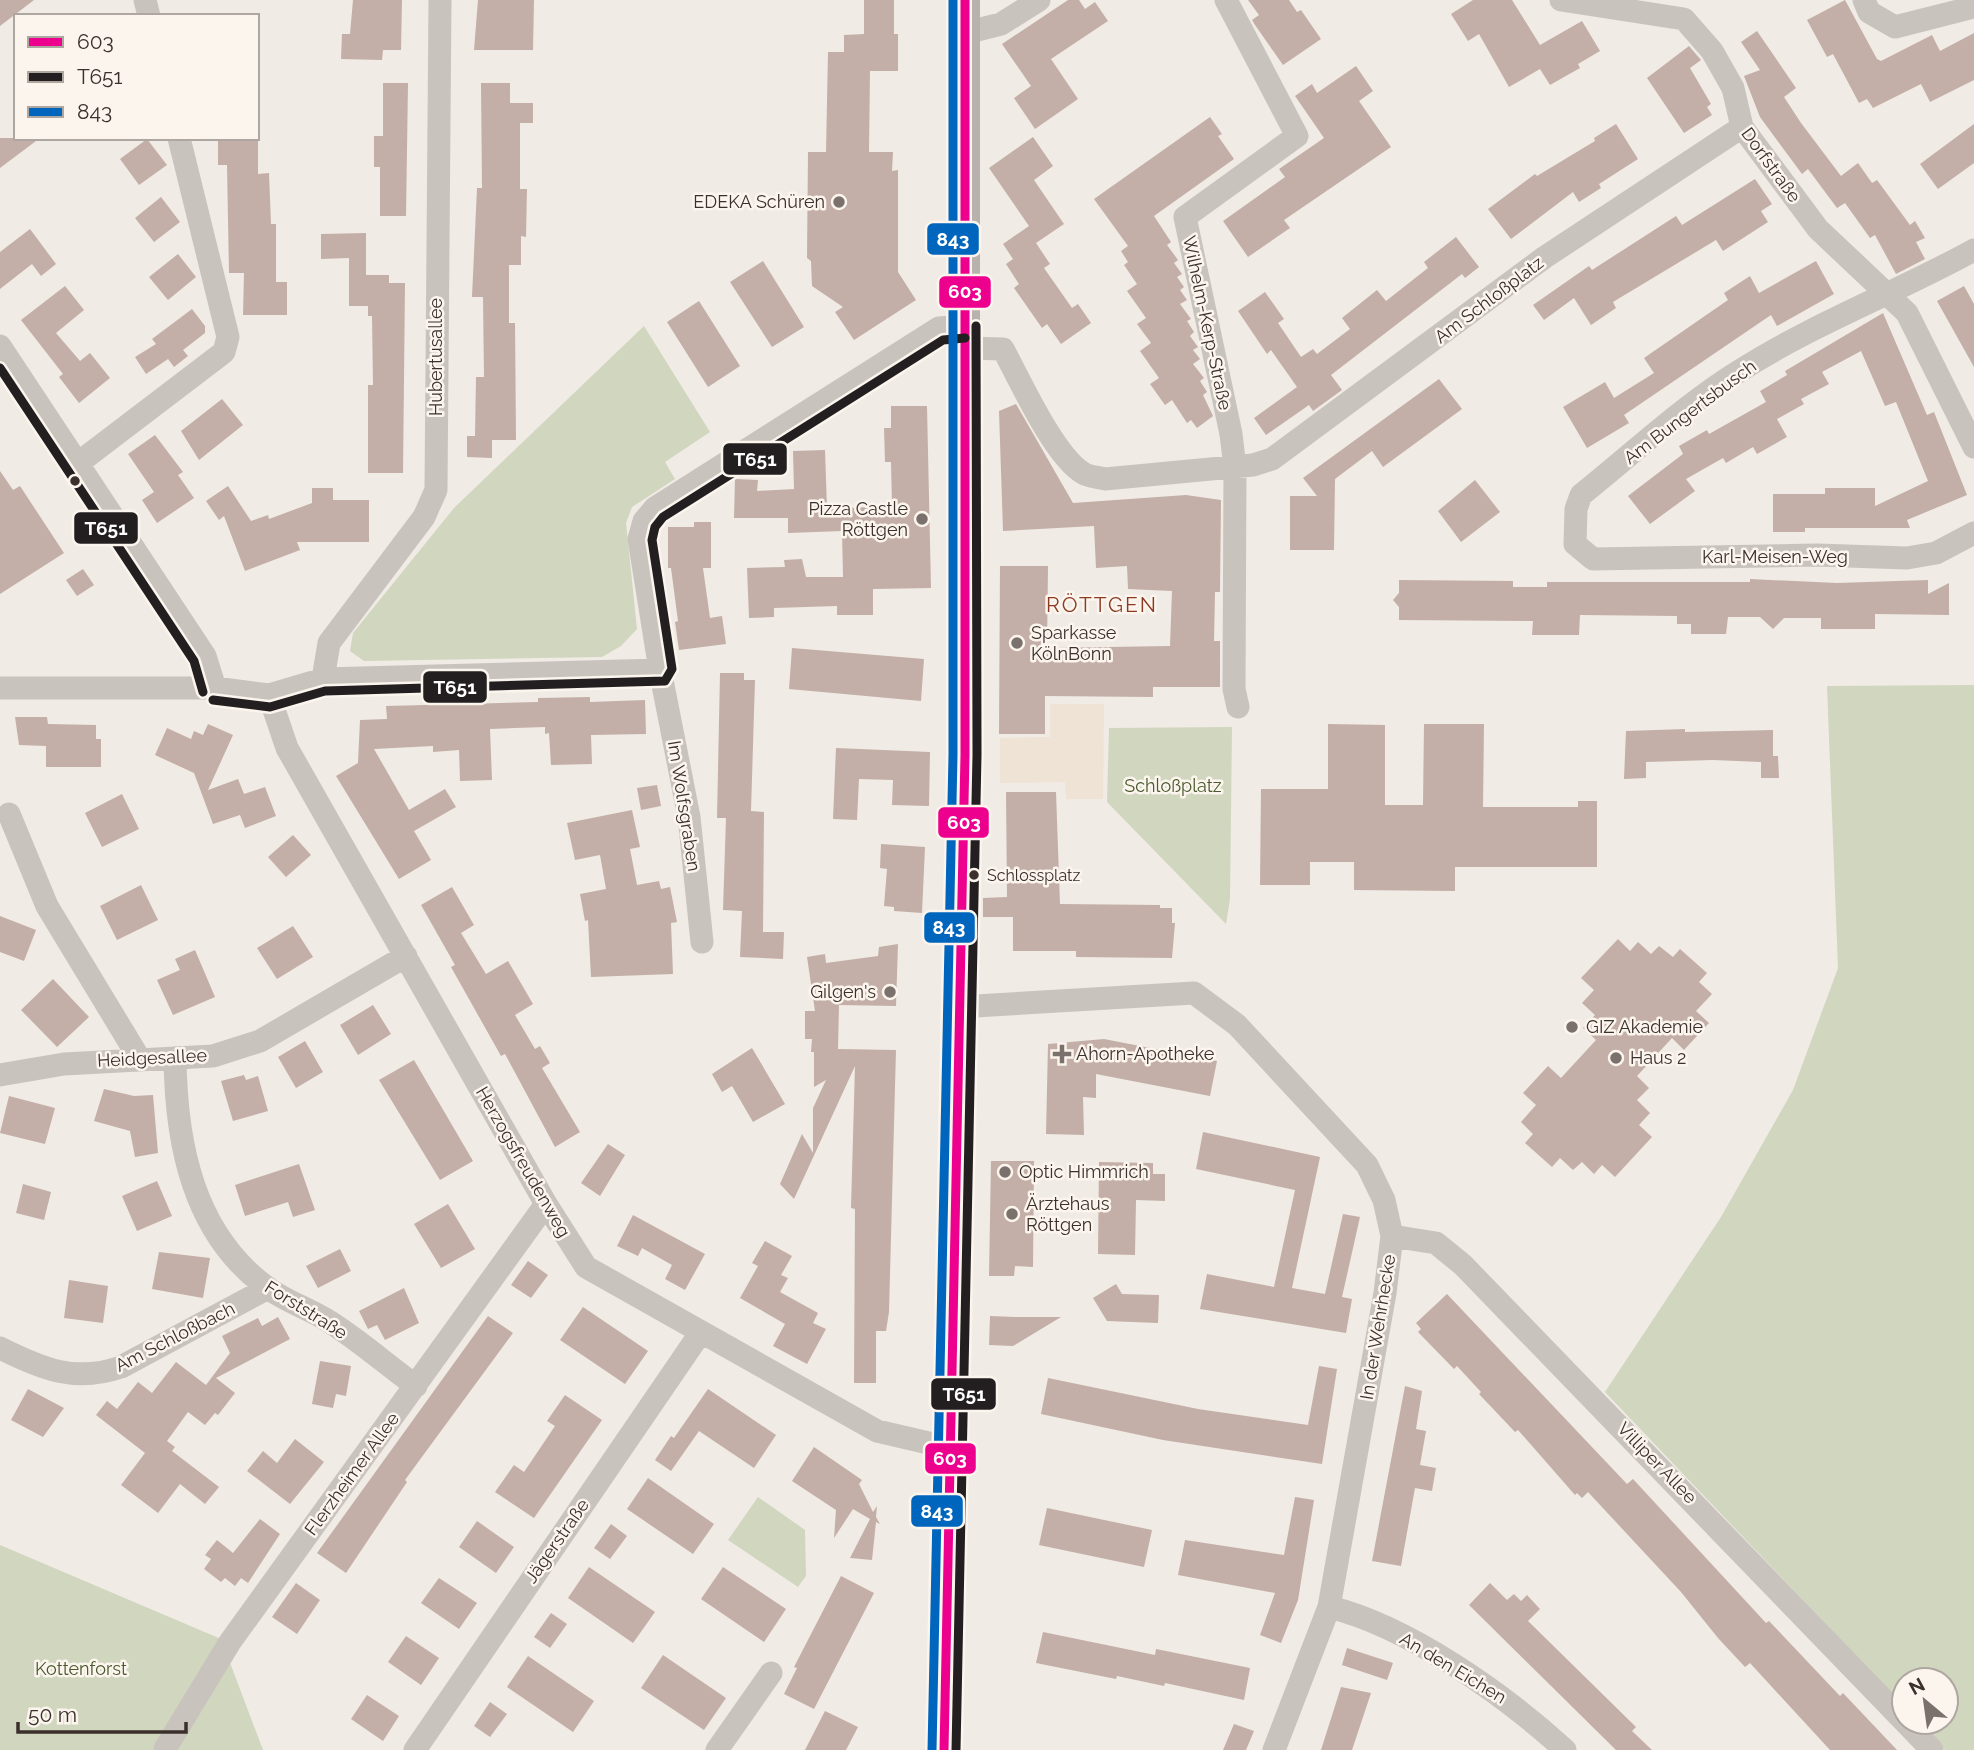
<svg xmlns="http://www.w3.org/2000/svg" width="1974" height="1750" font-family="Raleway,sans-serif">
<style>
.green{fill:#d1d6bf}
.plaza{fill:#eee3d5}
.building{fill:#c3afa7}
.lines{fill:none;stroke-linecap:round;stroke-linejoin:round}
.minor{stroke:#c9c3be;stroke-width:23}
.major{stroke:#b8b1ad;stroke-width:30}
.bus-1-casing{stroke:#fbf5ee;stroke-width:14}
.bus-2-casing{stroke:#fbf5ee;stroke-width:14}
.bus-3-casing{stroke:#fbf5ee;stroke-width:14}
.bus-1{stroke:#ec008d;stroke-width:9}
.bus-2{stroke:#231f20;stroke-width:9}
.bus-3{stroke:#0065bd;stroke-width:9}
.poi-dot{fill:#7a716c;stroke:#fbf5ee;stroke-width:2.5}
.bus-dot{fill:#3b302b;stroke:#fbf5ee;stroke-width:2.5}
.labels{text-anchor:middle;stroke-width:5;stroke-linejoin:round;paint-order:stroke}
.bus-label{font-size:16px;fill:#3b302b;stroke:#fbf5ee;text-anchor:start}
.street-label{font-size:18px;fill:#3b302b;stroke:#fbf5ee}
.poi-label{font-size:18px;fill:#3b302b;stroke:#fbf5ee;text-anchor:start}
.park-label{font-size:18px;fill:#4a5a2e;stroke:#fbf5ee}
.quarter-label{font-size:21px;letter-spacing:2px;fill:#8c3b22;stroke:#fbf5ee}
.line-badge{stroke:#fbf5ee;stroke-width:2.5}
.badge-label{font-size:19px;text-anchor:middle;font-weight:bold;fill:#fff}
</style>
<rect width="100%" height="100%" fill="#f0ebe5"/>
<path class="green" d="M644,326L710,432L665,462L675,479L632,507L626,523L637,629L621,646L602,657L364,661L350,651L353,633L454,508Z
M1974,685V1750H1945L1919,1722H1946V1680H1904V1706L1605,1392L1721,1217L1793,1090L1838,968L1827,686Z
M1232,727L1230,899L1226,924L1107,802L1109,728Z
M758,1497L805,1530L806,1576L798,1587L728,1540Z
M0,1545L221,1639L263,1750H0Z"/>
<path class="plaza" d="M1050,704H1104L1103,799H1066L1065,782L1000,783V738L1050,737Z"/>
<path class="building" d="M0,0H34L0,26Z
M353,0H402L401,50H383L382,60L341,59L342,34H350Z
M478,0H534L533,50H474Z
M864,0H894V34H898V71H870L869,152H893L892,171L898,170V272L916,300L854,340L835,312L843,307L812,286L811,261L807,258L808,152H826L828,52H844V35L864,34Z
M1068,0H1079L1085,9L1095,2L1108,21L1051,59L1078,99L1035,129L1014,98L1031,86L1002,44Z
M1248,0H1289L1297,12L1301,10L1321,39L1283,65L1255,25L1252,20L1259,15Z
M1473,0H1512L1540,45L1582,21L1600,51L1578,64L1580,68L1550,85L1540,69L1509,87L1479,34L1468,41L1451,14Z
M1845,0L1877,59L1881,61L1932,35L1940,51L1974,33V80L1930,102L1921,84L1873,108L1867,99L1859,103L1833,54L1827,57L1807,20Z
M1757,31L1796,88L1784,97L1801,123L1841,176L1858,163L1872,183L1877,180L1910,225L1915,221L1925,238L1916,242L1925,259L1896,274L1875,235L1870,238L1845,203L1837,208L1808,169L1802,174L1760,117L1744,76L1760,70L1741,42Z
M1689,46L1701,60L1690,68L1711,104L1707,107L1712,115L1684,133L1647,78Z
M1356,66L1373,91L1359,101L1391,147L1284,220L1290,228L1248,257L1223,221L1285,177L1279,169L1324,138L1295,96L1312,84L1317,93Z
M383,83H408L406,216H380V167H374V136H383Z
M481,83H510V103H533V123H520V189H527L526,237L521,236V265H509V323H515L516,440H492V458L467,457V436H475L476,377H484L483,297H472L477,188H482Z
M1210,117L1222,134L1218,136L1234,159L1154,216L1171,242L1167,245L1178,260L1174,263L1182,274L1177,277L1184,287L1180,290L1187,300L1180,304L1191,319L1187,321L1194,332L1190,336L1198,347L1193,350L1200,359L1193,364L1204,378L1200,381L1207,392L1203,395L1213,416L1197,428L1191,420L1187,423L1172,400L1165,405L1150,384L1159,378L1140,351L1151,343L1137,324L1146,318L1127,291L1137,284L1124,265L1128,262L1121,251L1128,246L1094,199Z
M1616,124L1638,159L1599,184L1601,188L1579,202L1573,192L1511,239L1488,209L1535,174L1537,176L1595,141L1594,138Z
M1974,124V163L1938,189L1920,164Z
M1033,137L1053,166L1034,180L1064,224L1036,243L1050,264L1044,268L1072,308L1078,304L1091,323L1061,344L1047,324L1042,328L1014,288L1019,284L1006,264L1013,259L1003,244L1029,226L989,168Z
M0,138H40L0,168Z
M218,138H258V174L269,173L271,224H276V282H287V315H243L244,273H229L227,165H218Z
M147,139L167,165L139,185L120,159Z
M1755,179L1772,204L1761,211L1768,222L1723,251L1716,240L1613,302L1616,308L1591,325L1574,298L1544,320L1533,305L1589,266L1592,270L1676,216L1682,225Z
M161,197L180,222L154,242L135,218Z
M30,229L56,264L41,276L32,264L0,289V252Z
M366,233V275H389V283H405L403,473H368V385H373L372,316H368V306H349V258L321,259V234Z
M1456,237L1479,267L1465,278L1462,274L1331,375L1342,390L1313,411L1309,405L1266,435L1254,418L1297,387L1271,350L1267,354L1238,311L1265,292L1284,319L1278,323L1301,357L1313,349L1317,354L1350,329L1342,318L1377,290L1386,301L1428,268L1424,262Z
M178,254L196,277L168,300L149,277Z
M763,261L804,327L772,347L730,282Z
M1816,261L1834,294L1777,326L1771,315L1624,415L1629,423L1587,448L1563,407L1605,382L1614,398L1654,373L1644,358L1728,300L1724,293L1750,276L1759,293Z
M65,286L84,310L56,333L80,361L90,353L110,378L79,403L59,377L63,374L21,320Z
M1964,286L1974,304V367L1937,301Z
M699,301L740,366L708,387L667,322Z
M192,309L205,326V333L183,350L188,356L174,367L168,359L146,374L135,357L156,344L152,339Z
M1883,313L1927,415L1934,412L1967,495L1907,520L1910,528H1805V532H1773V494H1825V488H1875V506L1928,481L1896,402L1885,406L1861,351L1822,372L1829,384L1801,399L1804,404L1777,419L1787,437L1757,454L1753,447L1726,463L1723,458L1686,479L1695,491L1650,524L1628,496L1683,454L1679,446L1707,430L1709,434L1766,402L1760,391L1787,375L1785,371Z
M1439,379L1462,409L1383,467L1372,451L1335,479L1334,550H1290V496H1317L1303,478Z
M222,399L243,425L199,460L181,431Z
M1016,404L1073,503L1186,495L1221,500L1220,592H1215L1214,641H1220V687H1153V697L1045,696V734H999L1000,566H1048L1047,648L1170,646L1172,591L1128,589L1127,566L1096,568L1094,526L1003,531L999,411Z
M891,406H927L931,588L873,589V615H837V606L774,608V617L749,618L747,568L785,567L784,560L802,559L806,577H843L842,531L788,533V518H734L735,479L758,480L757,491L794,489L793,451L825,450L827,509L892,506L891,462H885L884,428H891Z
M155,435L183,472L178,475L194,498L157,523L142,500L154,492L128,454Z
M0,471L13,490L20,486L64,553L0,594Z
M1475,480L1500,512L1461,542L1438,511Z
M228,486L251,521L268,515L269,519L312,503V488H333V500H369V542H297L300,550L245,571L224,516L219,520L206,501Z
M694,522H711V568H703L710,618L722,616L726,644L679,650L675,622L678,621L671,568H668V527H694Z
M83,569L94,585L77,596L66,580Z
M1750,579L1837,583L1928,580V594L1949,583V615L1875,614V629H1821V618H1784L1773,629L1760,617H1728L1726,634H1691V624H1677V616L1580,615L1579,635H1532L1533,621L1399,620V607L1393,600L1399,593V580L1513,581V587H1547V582H1750Z
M792,648L924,659L921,701L789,689Z
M720,673H744V680H755L751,811L764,812L763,932H784L783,959L740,957L742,911L723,910L726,818H717Z
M590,697V702L645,700L646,734L591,735L592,764L551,765L549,733L545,734V727L490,729L492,780L460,781L459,750L433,752V746L374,749L409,810L445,789L456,807L414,831L431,860L399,879L336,776L358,763L360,720L387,719L386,706L538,702V698Z
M15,717H47L48,724L96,725V739H101V767H46V746L19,745Z
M208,724L233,735L208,790L238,779L244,794L265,787L276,816L245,828L240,815L213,824L194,773L155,755L167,728L191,739L194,731L203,735Z
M1328,724L1385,725V805H1423L1424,724H1484L1483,807H1578V801H1597V867H1455V891L1354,890V862H1310V885H1260L1261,789H1328Z
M1685,729V732L1773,730V756H1778L1779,778H1761V762L1713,760L1646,762V778L1624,779L1626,731Z
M836,748L930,752L929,806L892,805L893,780L859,779L857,820L833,819Z
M657,785L661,806L641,810L637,788Z
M1006,792H1056L1060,904L1160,905V908H1172V923H1175L1172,958L1076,957V951H1013V917H983V898L1007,897Z
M122,794L139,829L102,847L85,813Z
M632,810L640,847L630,849L637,885L659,881L661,889L670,887L677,922L671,923L673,974L591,977L588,920L585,921L580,894L606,889L600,855L575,860L567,823Z
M293,835L311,855L286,877L268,857Z
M881,844L925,847L922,913L894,911V907L884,906L887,869L880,868Z
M141,885L158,920L117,940L100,906Z
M452,887L474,925L461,933L486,974L508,961L533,1004L515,1015L535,1049L540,1046L550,1063L542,1068L580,1132L555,1147L505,1054L501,1056L451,967L455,965L421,905Z
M0,916L36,930L24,961L0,952Z
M293,926L313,957L277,979L257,948Z
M1618,939L1630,951L1638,942L1651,954L1659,946L1673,957L1680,949L1707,973L1699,982L1712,994L1696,1011L1709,1023L1684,1050L1672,1038L1637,1076L1649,1088L1637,1100L1650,1113L1639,1125L1652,1137L1615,1177L1602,1165L1594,1174L1582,1162L1573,1170L1560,1158L1552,1167L1525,1143L1533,1134L1521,1122L1536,1105L1523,1093L1548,1066L1561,1078L1596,1040L1583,1028L1595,1015L1582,1003L1594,990L1581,978Z
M898,944L896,1006L839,1005L838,1049L896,1050L889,1312L886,1331H876V1383H854L855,1209L851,1208L855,1066L794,1199L780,1184L802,1134L813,1153V1108L826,1080L814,1087V1052H811L812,1039H805V1011H815L807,957L825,954L826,963L878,956L879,947Z
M195,950L215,997L173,1015L157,980L180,970L175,959Z
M53,979L89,1017L57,1047L21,1010Z
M373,1005L391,1034L358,1055L340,1025Z
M1104,1039L1217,1061L1210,1096L1096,1074V1098L1083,1097L1084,1135L1046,1134L1048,1044Z
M305,1041L323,1072L296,1088L278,1057Z
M752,1048L785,1104L753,1122L732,1086L722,1092L712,1074Z
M414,1060L473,1161L440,1180L379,1080Z
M244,1075L246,1080L258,1076L268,1111L233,1121L221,1081Z
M104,1089L134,1096L153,1095L158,1153L135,1157L130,1131L94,1121Z
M9,1096L55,1108L45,1144L0,1133Z
M1203,1132L1320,1157L1292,1288L1325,1294L1343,1214L1360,1217L1342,1297L1352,1299L1346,1333L1200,1309L1207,1274L1274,1287L1295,1190L1196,1169Z
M608,1144L625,1155L600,1196L581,1183Z
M991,1161H1034L1033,1267L1015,1266L1014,1276H989Z
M1099,1162L1153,1163V1174H1165V1201L1136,1200L1135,1255L1098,1254Z
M299,1164L315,1210L293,1217L288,1202L245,1216L235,1185Z
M157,1181L172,1216L137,1231L122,1196Z
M23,1184L51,1192L44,1220L16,1213Z
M448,1204L475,1249L441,1268L414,1224Z
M633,1215L705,1254L685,1290L665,1279L672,1265L642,1248L638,1256L617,1246Z
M765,1241L792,1256L781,1275L788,1278L780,1292L818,1313L813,1323L826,1329L807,1364L773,1346L785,1324L740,1298L758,1266L752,1263Z
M340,1249L351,1271L318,1288L306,1266Z
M159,1252L210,1258L203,1298L152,1289Z
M528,1261L548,1275L531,1298L511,1285Z
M69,1280L108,1286L103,1323L64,1318Z
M1116,1284L1122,1294L1159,1295L1158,1323L1107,1321L1093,1298Z
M404,1288L419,1323L385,1340L377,1325L368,1329L359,1311Z
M1447,1294L1627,1484L1633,1479L1766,1623L1769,1621L1840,1696L1843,1693L1897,1750H1830L1750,1663L1745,1667L1718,1638L1681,1592L1588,1492L1582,1498L1577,1493L1575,1495L1518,1430L1515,1432L1479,1394L1481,1392L1457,1366L1454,1369L1418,1332L1421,1329L1416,1323Z
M583,1307L648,1351L625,1384L560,1340Z
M488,1316L513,1333L405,1480L407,1482L346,1573L317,1553Z
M990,1316L1014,1317H1061L1013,1346L989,1345Z
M278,1317L290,1339L216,1378L235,1393L218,1415L215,1413L205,1425L188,1412L167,1441L175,1447L172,1451L219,1487L205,1504L180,1484L158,1513L121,1485L145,1453L96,1415L107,1401L117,1409L138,1382L152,1393L176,1362L206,1385L230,1353L222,1336L258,1318L262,1326Z
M320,1361L351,1366L346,1396L336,1394L333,1408L312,1404Z
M1319,1366L1337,1369L1322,1464L1163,1440L1041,1414L1048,1378L1198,1409L1308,1425Z
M1405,1386L1422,1391L1416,1429L1426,1431L1420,1465L1436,1468L1432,1491L1415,1488L1401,1566L1372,1561Z
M28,1389L64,1408L43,1437L11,1420Z
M708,1389L776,1435L754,1468L699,1431L671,1471L655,1460L671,1436L674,1438Z
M565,1395L602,1420L534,1518L495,1492L514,1465L524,1472L555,1426L547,1421Z
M295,1439L324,1462L290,1504L247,1471L263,1451L277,1463Z
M814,1447L862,1480L859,1484L873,1512L877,1506L876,1517L880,1524L876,1522L872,1560L850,1558L870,1519L853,1509L834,1538L836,1510L792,1481Z
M648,1478L714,1524L693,1554L627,1509Z
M1295,1497L1314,1500L1298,1600L1281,1643L1260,1635L1275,1593L1178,1575L1185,1540L1284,1555Z
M1047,1508L1152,1530L1144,1567L1039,1545Z
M260,1519L280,1534L248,1583L241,1578L235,1586L225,1578L221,1582L204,1569L211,1559L205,1555L217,1540L233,1553Z
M477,1521L514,1547L496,1573L459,1547Z
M611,1524L627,1536L610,1559L594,1548Z
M589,1567L655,1612L633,1643L568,1598Z
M723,1567L786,1609L764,1642L701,1599Z
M841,1576L874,1593L814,1709L784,1694L797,1668L794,1667Z
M439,1578L477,1603L459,1629L421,1603Z
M296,1583L320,1600L297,1634L272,1617Z
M1490,1583L1507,1600L1514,1594L1521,1601L1527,1595L1540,1609L1528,1621L1636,1727L1632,1731L1652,1750H1616L1469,1605Z
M551,1613L567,1624L550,1648L534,1637Z
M1043,1632L1155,1655L1156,1649L1250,1668L1244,1700L1165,1683L1164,1686L1117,1676L1116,1679L1036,1663Z
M406,1636L439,1658L421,1685L388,1662Z
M1347,1648L1393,1663L1387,1680L1342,1665Z
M663,1655L726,1698L704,1730L641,1688Z
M528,1656L594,1701L573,1732L507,1687Z
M1341,1687L1371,1693L1352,1750H1321Z
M367,1695L399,1716L383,1741L351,1719Z
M490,1702L507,1714L490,1737L474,1726Z
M825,1711L858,1727L846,1750H805Z
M1234,1724L1254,1731L1246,1750H1223Z"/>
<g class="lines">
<path class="minor" d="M145,0L149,16
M1226,0L1297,136L1185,217L1231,434L1235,468L1234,689L1238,707
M1561,0L1684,19L1712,51L1733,88L1742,127L1818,229L1907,313L1974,447
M1864,0L1869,12L1895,27L1974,7
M965,33L1001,24L1039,0
M1974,250C1898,292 1815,323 1741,370C1687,403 1631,455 1581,495L1576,509L1575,544L1593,559L1817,555L1907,558L1936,553L1974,533
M0,346L205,656L215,688
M964,348L1003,349C1020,380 1054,456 1083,473C1089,477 1098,477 1105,479L1253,465L1272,459L1545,257L1742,127
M77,464L224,352L228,337L179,138
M660,670L689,817L702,942
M323,679L329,643L424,517L436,490L440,0
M0,688H215L269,695L323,679L660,670L639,539L644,521L655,508L939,328L964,326
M269,695L287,748L546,1204L586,1267L877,1431L950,1448
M9,814L47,906L139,1058
M959,1007L1194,993L1237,1025L1367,1165L1384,1200L1392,1236L1385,1293L1329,1607L1274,1750
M175,1058C176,1144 193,1232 265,1286C284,1301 310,1309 330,1322C360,1341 387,1365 416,1386
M0,1075L64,1064L213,1056L260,1041L406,956
M1392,1236L1436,1243L1463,1265L1904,1721
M0,1348C42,1369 75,1383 121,1367L268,1288
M1329,1607C1408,1626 1505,1695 1565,1750
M1905,1722L1932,1750
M165,1749L230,1642L546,1204
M415,1750L701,1332
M717,1750L771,1673"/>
<path class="major" d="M944,1750L965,755V0"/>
<defs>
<path id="bus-1" d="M944,1750L965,755V0"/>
<path id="bus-2" d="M0,368L194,661L203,692
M213,700L270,707L325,691L665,681L672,669L652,540L655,527L663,517L943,340L965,338
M956,1750L977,755L976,326"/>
<path id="bus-3" d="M932,1750L953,755V0"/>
</defs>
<use href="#bus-1" class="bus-1-casing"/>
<use href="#bus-2" class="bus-2-casing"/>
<use href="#bus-3" class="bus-3-casing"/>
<use href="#bus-1" class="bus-1"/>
<use href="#bus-2" class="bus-2"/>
<use href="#bus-3" class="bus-3"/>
</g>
<g class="poi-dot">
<circle cx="839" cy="202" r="7"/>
<circle cx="922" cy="519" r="7"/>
<circle cx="1017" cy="643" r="7"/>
<circle cx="890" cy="992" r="7"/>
<circle cx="1572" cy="1027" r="7"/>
<path d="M1058.5 1043.5h7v7h7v7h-7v7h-7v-7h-7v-7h7z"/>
<circle cx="1616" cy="1058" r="7"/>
<circle cx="1005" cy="1172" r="7"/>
<circle cx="1012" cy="1214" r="7"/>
</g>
<g class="bus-dot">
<circle cx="75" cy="481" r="6"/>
<circle cx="974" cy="875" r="6"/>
</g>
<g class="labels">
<g class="bus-label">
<text x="987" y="881">Schlossplatz</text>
</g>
<g class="street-label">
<text transform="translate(1771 165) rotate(54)" y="6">Dorfstraße</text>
<text transform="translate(1489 300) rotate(-37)" y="6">Am Schloßplatz</text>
<text transform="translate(1207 323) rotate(78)" y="6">Wilhelm-Kerp-Straße</text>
<text transform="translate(436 357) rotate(-90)" y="6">Hubertusallee</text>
<text transform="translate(1690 412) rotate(-37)" y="6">Am Bungertsbusch</text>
<text x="1775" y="563">Karl-Meisen-Weg</text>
<text transform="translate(684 806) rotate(81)" y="6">Im Wolfsgraben</text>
<text transform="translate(152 1058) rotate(-3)" y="6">Heidgesallee</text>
<text transform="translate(523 1162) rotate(60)" y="6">Herzogsfreudenweg</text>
<text transform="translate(306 1310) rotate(32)" y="6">Forststraße</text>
<text transform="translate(1378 1327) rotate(-81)" y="6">In der Wehrhecke</text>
<text transform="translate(175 1337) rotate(-27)" y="6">Am Schloßbach</text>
<text transform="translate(1657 1463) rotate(46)" y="6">Villiper Allee</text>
<text transform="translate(352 1474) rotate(-54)" y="6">Flerzheimer Allee</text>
<text transform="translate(557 1541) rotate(-55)" y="6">Jägerstraße</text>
<text transform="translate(1453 1668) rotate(31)" y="6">An den Eichen</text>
</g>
<g class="poi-label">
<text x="825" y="208" text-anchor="end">EDEKA Schüren</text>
<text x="908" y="515" text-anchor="end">Pizza Castle<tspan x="908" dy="21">Röttgen</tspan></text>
<text x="1031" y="639">Sparkasse<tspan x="1031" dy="21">KölnBonn</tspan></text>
<text x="876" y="998" text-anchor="end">Gilgen's</text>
<text x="1586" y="1033">GIZ Akademie</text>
<text x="1076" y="1060">Ahorn-Apotheke</text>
<text x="1630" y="1064">Haus 2</text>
<text x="1019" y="1178">Optic Himmrich</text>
<text x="1026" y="1210">Ärztehaus<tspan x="1026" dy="21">Röttgen</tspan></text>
</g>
<g class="park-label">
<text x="1173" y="792">Schloßplatz</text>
<text x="81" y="1675">Kottenforst</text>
</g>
<g class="quarter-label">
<text x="1102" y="612">RÖTTGEN</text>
</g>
</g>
<g class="line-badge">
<rect x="926" y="222" width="54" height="34" rx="7" fill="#0065bd"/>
<rect x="938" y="275" width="54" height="34" rx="7" fill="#ec008d"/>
<rect x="722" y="442" width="66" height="34" rx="7" fill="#231f20"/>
<rect x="73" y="511" width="66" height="34" rx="7" fill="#231f20"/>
<rect x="422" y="670" width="66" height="34" rx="7" fill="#231f20"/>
<rect x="937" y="806" width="53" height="33" rx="7" fill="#ec008d"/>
<rect x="923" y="911" width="53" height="33" rx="7" fill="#0065bd"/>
<rect x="930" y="1377" width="67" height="34" rx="7" fill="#231f20"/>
<rect x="924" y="1442" width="53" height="33" rx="7" fill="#ec008d"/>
<rect x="910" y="1494" width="54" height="34" rx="7" fill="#0065bd"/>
</g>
<g class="badge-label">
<text x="953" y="246">843</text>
<text x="965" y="298">603</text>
<text x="755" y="466">T651</text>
<text x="106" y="535">T651</text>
<text x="455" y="694">T651</text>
<text x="964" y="829">603</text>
<text x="949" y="934">843</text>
<text x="964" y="1401">T651</text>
<text x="950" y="1465">603</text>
<text x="937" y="1518">843</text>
</g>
<rect x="14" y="14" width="245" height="126" fill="#fbf5ee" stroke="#aea6a0" stroke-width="2"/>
<rect x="28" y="37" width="35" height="10" fill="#ec008d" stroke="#aea6a0" stroke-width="2"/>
<text x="77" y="49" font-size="21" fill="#3b302b">603</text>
<rect x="28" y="72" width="35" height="10" fill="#231f20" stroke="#aea6a0" stroke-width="2"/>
<text x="77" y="84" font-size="21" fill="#3b302b">T651</text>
<rect x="28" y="107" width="35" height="10" fill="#0065bd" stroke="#aea6a0" stroke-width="2"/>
<text x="77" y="119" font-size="21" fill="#3b302b">843</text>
<g transform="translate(1925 1701) rotate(331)"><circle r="33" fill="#fbf5ee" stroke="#aea6a0" stroke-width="2"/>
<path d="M0-5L12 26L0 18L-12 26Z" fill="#7a716c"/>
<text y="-10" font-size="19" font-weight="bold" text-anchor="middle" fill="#3b302b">N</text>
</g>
<path d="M18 1722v10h168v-10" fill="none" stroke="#3b302b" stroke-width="3.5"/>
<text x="28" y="1722" font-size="21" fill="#3b302b" stroke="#fbf5ee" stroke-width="5" paint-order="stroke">50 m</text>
</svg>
